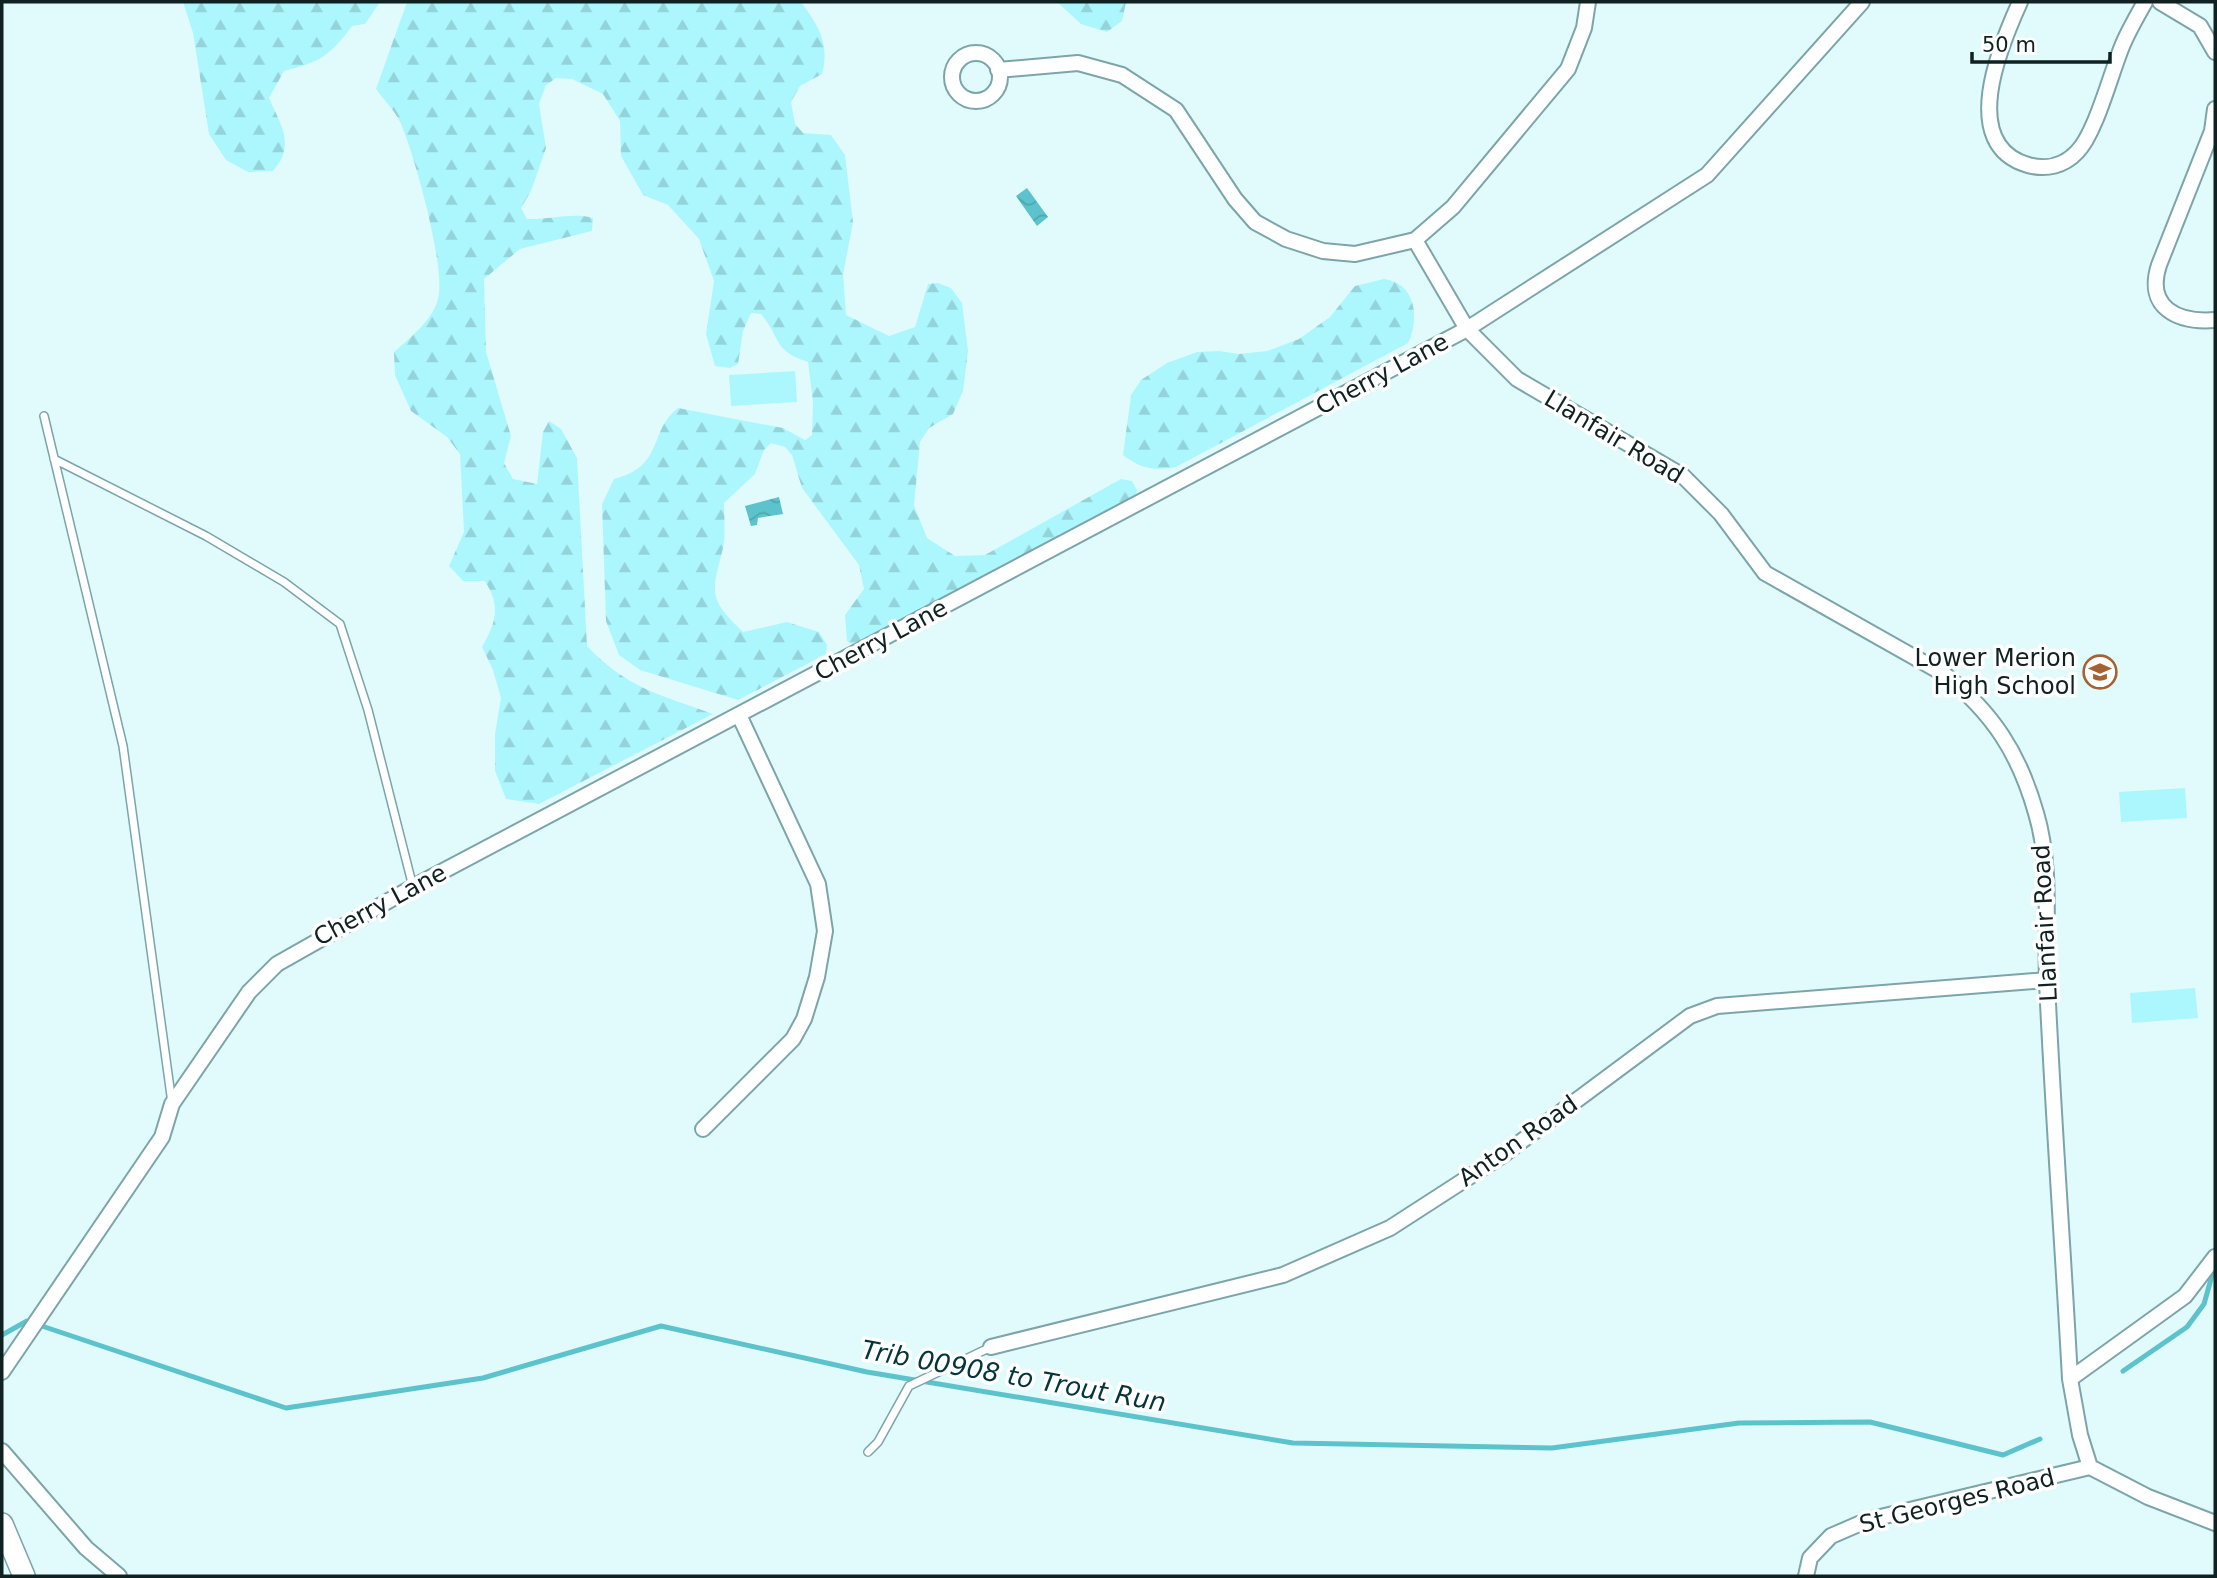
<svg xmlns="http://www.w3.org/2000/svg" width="2217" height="1578" font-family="'DejaVu Sans',sans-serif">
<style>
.forest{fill:url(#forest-firs)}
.park{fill:#acf7fd}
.water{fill:url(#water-waves)}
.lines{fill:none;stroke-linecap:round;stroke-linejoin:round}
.stream{stroke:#5cc3cc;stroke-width:5}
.lane-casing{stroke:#7ba5a9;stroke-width:10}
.street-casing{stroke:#7ba5a9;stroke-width:18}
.secondary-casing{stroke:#7ba5a9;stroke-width:24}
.lane{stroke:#fff;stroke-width:7}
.street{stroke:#fff;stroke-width:14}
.secondary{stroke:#fff;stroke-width:21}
.labels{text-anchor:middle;stroke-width:7;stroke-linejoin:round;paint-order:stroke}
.street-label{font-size:24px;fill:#102122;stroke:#fff}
.poi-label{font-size:24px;fill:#102122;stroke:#fff;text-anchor:end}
.water-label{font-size:26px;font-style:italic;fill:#03363a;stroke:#fff}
</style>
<defs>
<pattern id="forest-firs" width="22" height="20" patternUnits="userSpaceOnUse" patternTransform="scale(1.75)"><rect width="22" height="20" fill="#acf7fd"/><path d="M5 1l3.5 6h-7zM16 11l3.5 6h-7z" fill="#93d3d9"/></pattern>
<pattern id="water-waves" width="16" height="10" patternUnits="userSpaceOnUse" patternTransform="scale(1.75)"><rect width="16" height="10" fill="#5cc3cc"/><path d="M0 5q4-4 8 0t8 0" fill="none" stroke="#4fa7af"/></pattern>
</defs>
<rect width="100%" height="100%" fill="#e1fbfd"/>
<path class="forest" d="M183,2H380L365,24L352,26C330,56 320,62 284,71L269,98C281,125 296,146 273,171L248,172L226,160L209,134L193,33Z
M407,2H801C819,26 830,44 822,74L800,86L791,102L795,124L803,133L831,135L845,155L853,222L843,275L846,315L889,336L915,327L928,284L938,283L951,288L962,303L968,351L963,391L953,414L929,428L920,442L914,505L927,538L955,556L985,555L1121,479L1132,481L1137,490L1136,496L853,645L847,641L845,615L864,589L859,565L802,488L792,455L785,447L771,443L764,450L755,474L724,503C724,517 726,534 723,548C712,593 707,597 743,632L787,622L819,632L827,645L826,654L738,700L640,670L619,655L606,621L602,504L614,479C665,466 648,431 678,408L783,428L805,440L812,435L813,402L808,362C772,350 782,339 761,314L751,313L743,331L738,364L730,368L715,366L706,334L714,281L699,239L668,205L643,195L621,156L620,121L603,94L572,79L556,78L546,85L539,104L546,148L531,191L521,208L527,219C549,220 573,212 593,218L592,231L520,249L484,279L486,352L511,436L504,463L513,479L537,484L543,432L549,421L561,429L577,458L587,646C628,689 659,694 713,714L539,804L506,799L495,771V734L501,698L493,670L482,647C496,622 501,607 485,581H463L449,566L464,532L460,454L447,437L411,411L395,375L394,352C411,337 437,317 439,293C443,259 415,157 401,124C396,112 384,100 376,89Z
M1057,2H1126L1122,21L1107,32L1081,24Z
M1384,279C1416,283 1420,319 1408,343L1176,467C1154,471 1141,469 1123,455L1131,395L1141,380L1167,363L1197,352L1219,351L1239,354L1267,351L1299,339L1330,317L1355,286Z"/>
<path class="park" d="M795,371L797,402L731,406L729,375Z
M2185,788L2187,818L2121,822L2119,792Z
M2195,988L2198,1018L2132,1023L2130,993Z"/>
<path class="water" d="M1027,188L1048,217L1037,226L1016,196Z
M779,497L783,514L758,518L757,525L751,526L745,506Z"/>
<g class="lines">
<path class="stream" d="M2,1335L27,1321L286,1408L483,1378L661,1326L867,1372L1293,1443L1552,1448L1739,1423L1870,1422L2003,1455L2040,1439
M2123,1371L2187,1327L2204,1304L2215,1265"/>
<defs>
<path id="lane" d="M44,416L123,746L172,1103
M54,459L206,536L284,582L340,624L368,710L413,887
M868,1452L878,1442L909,1386L991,1347"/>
<path id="street" d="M2020,2C2000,46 1958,145 2028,165C2046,170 2064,166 2077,152C2096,133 2111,72 2123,44C2129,30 2137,16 2145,2
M2160,2L2200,26L2215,52
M952 77a24 24 0 1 1 48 0a24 24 0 1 1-48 0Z
M998,70L1078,63L1122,75L1176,110L1235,199L1255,222L1286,239L1323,251L1355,254L1415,240L1453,207L1568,69L1584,28L1588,2
M2215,109L2212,131L2159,265C2145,308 2178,323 2215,320
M1415,240L1467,329L1517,379L1683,476L1721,514L1765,573L1944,674C1993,713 2019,753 2036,813C2052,866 2045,927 2047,982C2053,1114 2063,1247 2070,1379L2080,1435L2090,1467L2148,1497L2215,1523
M703,1129L793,1039L804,1019L817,977L825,931L818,884L739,715
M991,1347L1283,1275L1390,1228L1503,1155L1690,1016L1717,1006L2047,980
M2,1372L162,1137L172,1104L249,992L277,964L413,887L1467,329L1707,175L1862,2
M2070,1379L2185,1296L2215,1257
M2,1451L86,1548L119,1576
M1806,1576L1810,1558L1831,1536L1868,1520L2090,1467"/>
<path id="secondary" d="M2,1524L24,1576"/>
</defs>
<use href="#lane" class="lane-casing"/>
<use href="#street" class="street-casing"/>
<use href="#secondary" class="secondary-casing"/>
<use href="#lane" class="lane"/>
<use href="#street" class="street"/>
<use href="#secondary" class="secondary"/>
</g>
<defs>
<symbol id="school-ring" viewBox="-11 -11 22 22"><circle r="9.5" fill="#fff" stroke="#a56132" stroke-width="1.5"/><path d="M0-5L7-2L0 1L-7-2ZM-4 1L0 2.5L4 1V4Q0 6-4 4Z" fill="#a56132"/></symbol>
</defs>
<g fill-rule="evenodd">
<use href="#school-ring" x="2081" y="653" width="38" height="38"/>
</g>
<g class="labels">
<g class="street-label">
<text transform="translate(1382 374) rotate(-28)" y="8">Cherry Lane</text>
<text transform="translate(1614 437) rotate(31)" y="8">Llanfair Road</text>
<text transform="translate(881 640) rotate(-28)" y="8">Cherry Lane</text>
<text transform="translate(380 905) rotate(-28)" y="8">Cherry Lane</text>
<text transform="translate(2045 923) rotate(-93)" y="8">Llanfair Road</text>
<text transform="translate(1518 1141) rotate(-35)" y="8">Anton Road</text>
<text transform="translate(1957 1501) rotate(-14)" y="8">St Georges Road</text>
</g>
<g class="poi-label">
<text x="2076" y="666">Lower Merion<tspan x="2076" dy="28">High School</tspan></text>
</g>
<g class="water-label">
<text transform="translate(1014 1376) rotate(10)" y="9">Trib 00908 to Trout Run</text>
</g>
</g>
<rect width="2217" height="1578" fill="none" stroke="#102122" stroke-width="7"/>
<path d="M1972 52v10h138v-10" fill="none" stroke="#102122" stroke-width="3.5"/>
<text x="1982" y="52" font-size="21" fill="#102122" stroke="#ffffff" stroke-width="5" paint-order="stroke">50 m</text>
</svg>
